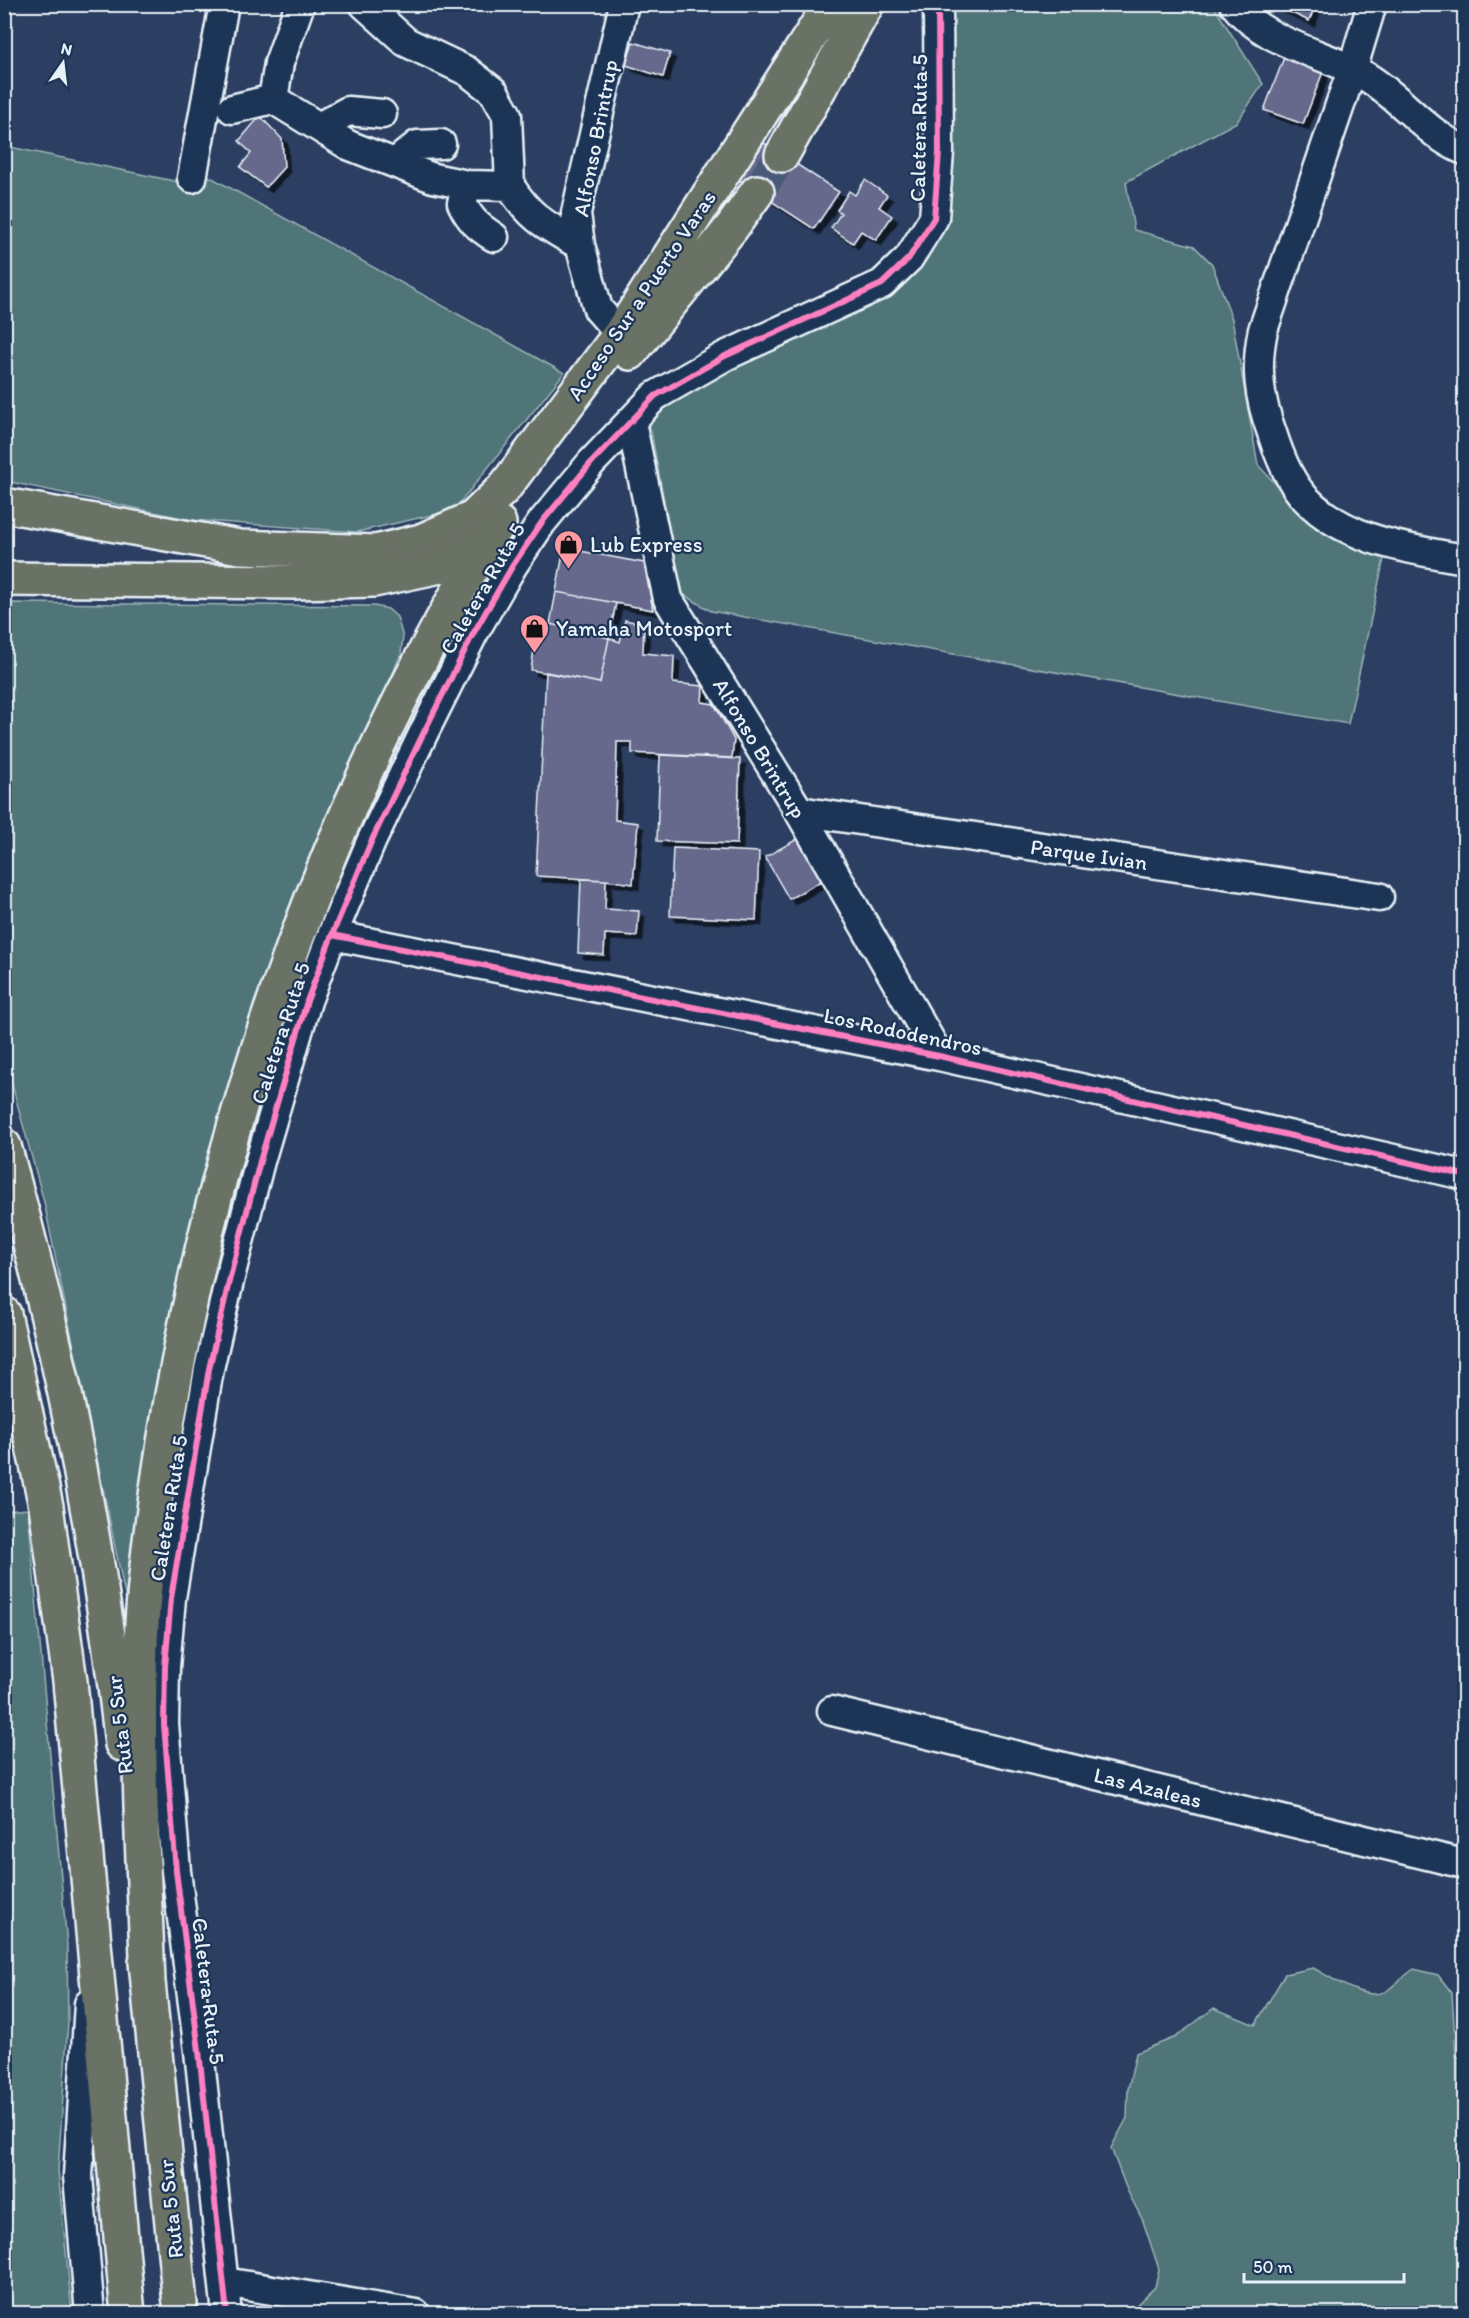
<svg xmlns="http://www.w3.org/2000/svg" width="1469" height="2318" font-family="Itim,sans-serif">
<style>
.green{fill:#507578;stroke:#9cb3b8;stroke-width:1.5}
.building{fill:#66688c;stroke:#e8f1f8;stroke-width:1.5;filter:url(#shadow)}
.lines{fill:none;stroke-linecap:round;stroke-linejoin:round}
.major-tunnel{stroke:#485a78;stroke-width:33;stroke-dasharray:33 16;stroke-linecap:butt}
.minor-casing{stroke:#e8f1f8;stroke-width:33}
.major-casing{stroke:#e8f1f8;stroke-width:38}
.highway-casing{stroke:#e8f1f8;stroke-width:38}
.minor{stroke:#1d3557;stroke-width:28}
.major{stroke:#6b7165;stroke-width:33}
.highway{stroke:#6b7165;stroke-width:33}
.cycleway-casing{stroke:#1d3557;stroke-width:10}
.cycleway{stroke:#ff80c0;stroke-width:6}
.labels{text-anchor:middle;stroke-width:4.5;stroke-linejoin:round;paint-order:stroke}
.street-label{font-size:22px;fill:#e8f1f8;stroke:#1d3557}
.poi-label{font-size:22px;fill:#e8f1f8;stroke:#1d3557;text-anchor:start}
</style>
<defs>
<filter id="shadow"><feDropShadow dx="5.5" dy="5.5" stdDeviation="0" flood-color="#0009"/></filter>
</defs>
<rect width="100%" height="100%" fill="#2c3f62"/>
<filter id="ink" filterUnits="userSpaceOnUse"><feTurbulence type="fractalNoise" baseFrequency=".0167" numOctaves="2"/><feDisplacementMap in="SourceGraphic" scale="12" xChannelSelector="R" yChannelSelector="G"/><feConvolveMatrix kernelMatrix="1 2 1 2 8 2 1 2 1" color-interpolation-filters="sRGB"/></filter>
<g filter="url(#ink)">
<path class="green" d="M952,5H1213L1263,84L1237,122L1126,182L1134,230L1194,246L1212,264L1232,319L1258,465L1318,530L1385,554L1348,724L711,611L681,593L649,421L701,380L922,261Z
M5,146L174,181L197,188L205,174L564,373L454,510L357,532L192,520L5,481Z
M4,603L374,606L388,609L397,617L403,637L401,653L382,701L322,827L266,975L133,1577L126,1600L44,1202L5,1059Z
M28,1509L67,1945L68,2022L58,2170L72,2313H5L4,1511Z
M1313,1968C1331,1977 1367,2004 1388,1990C1397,1983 1405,1975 1414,1969L1438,1975L1452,1993L1456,2056L1464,2059V2313H1128L1155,2287L1159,2269L1143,2221L1127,2190L1111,2148L1127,2118L1128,2089L1136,2053L1176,2037L1214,2008L1255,2025L1285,1974Z"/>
<path class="building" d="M1273,4H1316L1309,21Z
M633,42L670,53L663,77L626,65Z
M1288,47L1327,61L1303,124L1264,110Z
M260,116L282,139L284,167L266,187L240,167L251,153L239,141Z
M764,143L839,192L814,229L739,180Z
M865,180L887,195L879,207L892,216L876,240L861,231L853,243L831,228L841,213L837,210L849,191L855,195Z
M564,548L644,563L653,610L556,592Z
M556,592L616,603L609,638L550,624Z
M625,620L644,624L643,653L674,656L673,683L703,686L702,702L714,704L734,740L732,758L632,753V742H617L615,820L638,823L633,884L606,880L536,876L546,672L600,683L609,638L620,642Z
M538,621L609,638L600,683L531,670Z
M660,755L740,759L737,844L657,841Z
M801,837L825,879L789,899L765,857Z
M673,848L759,852L756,920L670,916Z
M581,879L606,880L605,909L639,911L637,936L605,934L604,955L578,953Z"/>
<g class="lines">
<path class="major-tunnel" d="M757,192L782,155"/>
<defs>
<path id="minor" d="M364,4L406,42L467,71L494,92L507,115L510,186
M1234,4C1263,43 1324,53 1365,76C1401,97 1426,134 1464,150
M1372,4L1352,70L1263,330C1255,367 1259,398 1272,433C1279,455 1289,481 1305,498C1345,541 1410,549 1464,559
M273,99L279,63L300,4
M232,109L273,99L348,145L433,178L467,185L510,186C531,219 547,226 580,245
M319,127L348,111L382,114
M395,163L417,145L441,144
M192,178L224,4
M467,185L462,203C470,220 478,227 494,237
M620,334L598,309L580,245L576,213L624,4
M631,422L668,599L799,811L939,1056
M799,811L1379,897
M332,935L939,1056L1464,1175
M832,1711L1464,1864
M89,2004L78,2176L90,2314
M224,2282L416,2314
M227,2314L199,2051L176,1871L164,1724L165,1667L171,1598L209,1369L230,1277L260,1161L307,1001L332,935L371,842L424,732L473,634L513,565L542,522L591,463L655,396L725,356L882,284L909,258L934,218L939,152L938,4"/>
<path id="major" d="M782,155L867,4
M630,353L732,227L757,192
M376,552L421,541L473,518L504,488L620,334L831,4"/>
<path id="highway" d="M4,505L240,547L376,552
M4,579L293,582L374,580L445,565L482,538
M4,1146C59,1342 99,1541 122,1744
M4,1314L46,1506L70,1681L128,2314
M146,1962L181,2314
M148,1984C144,1864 135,1743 142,1623C147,1546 159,1470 172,1395C227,1088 335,788 499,523"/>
</defs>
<use href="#minor" class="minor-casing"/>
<use href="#major" class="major-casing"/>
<use href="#highway" class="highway-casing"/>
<use href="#minor" class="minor"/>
<use href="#major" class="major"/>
<use href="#highway" class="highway"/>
<defs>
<path id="cycleway" d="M332,935L939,1056L1464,1175
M227,2314L199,2051L176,1871L164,1724L165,1667L171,1598L209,1369L230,1277L260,1161L307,1001L332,935L371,842L424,732L473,634L513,565L542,522L591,463L655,396L725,356L882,284L909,258L934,218L939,152L938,4"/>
</defs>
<use href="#cycleway" class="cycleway-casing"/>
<use href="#cycleway" class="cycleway"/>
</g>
</g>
<defs>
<symbol id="shop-pin" viewBox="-11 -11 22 30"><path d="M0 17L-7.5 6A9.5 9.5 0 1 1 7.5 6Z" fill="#ff9aa2" stroke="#1d3557"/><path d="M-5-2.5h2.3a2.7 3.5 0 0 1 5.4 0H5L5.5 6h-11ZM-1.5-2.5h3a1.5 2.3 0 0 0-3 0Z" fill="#111"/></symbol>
</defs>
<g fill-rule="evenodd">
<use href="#shop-pin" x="552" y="528" width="33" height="45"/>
<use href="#shop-pin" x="518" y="612" width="33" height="45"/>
</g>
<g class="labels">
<g class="street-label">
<text transform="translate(918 128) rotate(-89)" y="8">Caletera Ruta 5</text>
<text transform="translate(595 138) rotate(-79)" y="8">Alfonso Brintrup</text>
<text transform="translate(641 295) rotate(-56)" y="8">Acceso Sur a Puerto Varas</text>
<text transform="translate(482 588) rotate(-60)" y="8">Caletera Ruta 5</text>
<text transform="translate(760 748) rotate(59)" y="8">Alfonso Brintrup</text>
<text transform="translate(1089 854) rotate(8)" y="8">Parque Ivian</text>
<text transform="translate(903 1031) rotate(12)" y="8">Los Rododendros</text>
<text transform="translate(280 1033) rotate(-72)" y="8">Caletera Ruta 5</text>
<text transform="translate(168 1508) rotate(-81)" y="8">Caletera Ruta 5</text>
<text transform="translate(119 1725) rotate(-97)" y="8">Ruta 5 Sur</text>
<text transform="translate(1148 1787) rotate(14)" y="8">Las Azaleas</text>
<text transform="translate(209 1991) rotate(83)" y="8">Caletera Ruta 5</text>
<text transform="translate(170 2209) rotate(-96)" y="8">Ruta 5 Sur</text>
</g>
<g class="poi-label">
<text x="590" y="552">Lub Express</text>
<text x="556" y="636">Yamaha Motosport</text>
</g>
</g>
<rect width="1469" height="2318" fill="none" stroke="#1d3557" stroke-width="24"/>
<rect x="12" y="12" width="1445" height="2294" fill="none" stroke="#e8f1f8" stroke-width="2" filter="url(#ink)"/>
<g transform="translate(63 63) rotate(14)" stroke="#1d3557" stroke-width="4.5" paint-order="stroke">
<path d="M0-4.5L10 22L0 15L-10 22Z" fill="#e8f1f8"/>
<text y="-9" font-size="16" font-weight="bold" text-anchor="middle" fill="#e8f1f8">N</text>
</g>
<path d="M1244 2273v9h160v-9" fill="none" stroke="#e8f1f8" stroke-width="3"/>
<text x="1253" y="2273" font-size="18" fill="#e8f1f8" stroke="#1d3557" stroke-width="4.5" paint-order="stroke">50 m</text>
</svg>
